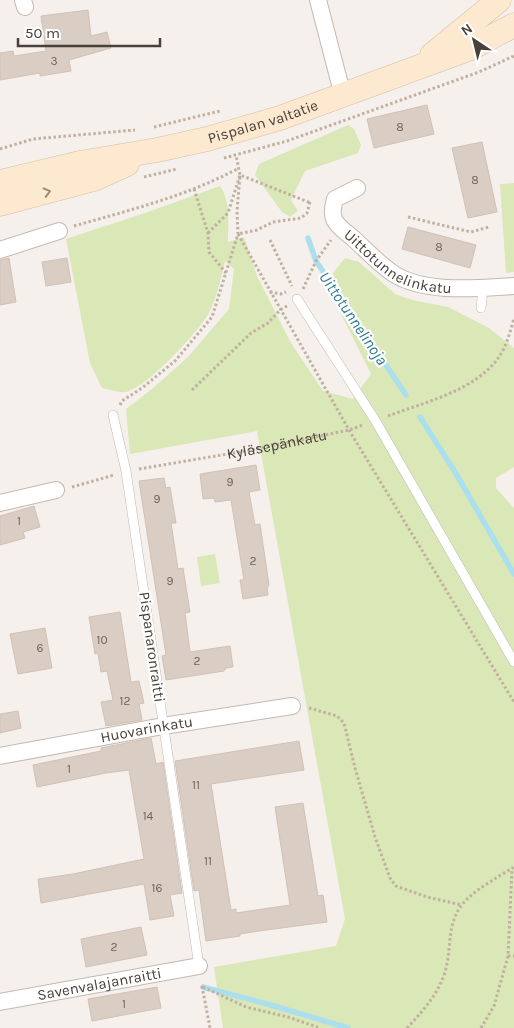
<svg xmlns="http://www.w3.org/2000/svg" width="514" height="1028" font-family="Karla,sans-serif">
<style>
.green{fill:#dae7b7}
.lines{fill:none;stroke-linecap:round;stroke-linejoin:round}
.stream{stroke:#acdfee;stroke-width:5.5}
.building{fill:#d9cdc4;stroke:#d1c1b5}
.lane-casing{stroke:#c3b9b1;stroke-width:10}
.street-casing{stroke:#c3b9b1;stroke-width:18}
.secondary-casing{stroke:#d5be9f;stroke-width:25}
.path{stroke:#c1b0a0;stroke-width:3;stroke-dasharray:2.5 2.5;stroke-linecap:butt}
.lane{stroke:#fff;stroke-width:9}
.street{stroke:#fff;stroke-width:16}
.secondary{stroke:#fce9cf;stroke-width:24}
.oneway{stroke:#9a8c7c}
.labels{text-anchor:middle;stroke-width:4.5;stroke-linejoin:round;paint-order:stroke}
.number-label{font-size:12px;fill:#6d635c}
.street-label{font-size:15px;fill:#494039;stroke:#fff}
.water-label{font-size:16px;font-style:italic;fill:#2f7a91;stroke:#fff}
</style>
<rect width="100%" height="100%" fill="#f5f0ec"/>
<path class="green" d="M348,125L354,129L361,145L358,153L305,171L291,200L298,211L290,217L282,212L255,175L259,164Z
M514,183V272L506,273L500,184Z
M220,186C231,202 228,224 228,242L244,237L257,276L291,343L323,391L353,399L371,374L340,312L333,273L345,258L359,262L395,294L412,300L448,307L489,328L514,348V467L496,478V488L514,508V1028H223L214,967L336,946L345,919L257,431L130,454L126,409L152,389L188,357L229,309L234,269L225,261C221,278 217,297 209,313C199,331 145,390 125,392C119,393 109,389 102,388L90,363L66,239L148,212Z
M215,554L220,583L201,586L197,557Z"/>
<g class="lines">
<path class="stream" d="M308,238L316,261L406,395
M420,417L455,472L514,574
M203,987L271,1005L348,1028"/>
</g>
<path class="building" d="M88,10L91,36L107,32L111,48L69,60L71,71L40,76V73L0,80V53L13,51L14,56L46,51L41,16Z
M427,105L434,134L374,148L367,119Z
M482,142L497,212L468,218L452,148Z
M408,227L476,245L470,268L402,249Z
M9,258L16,302L0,305V260Z
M67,258L71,282L46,286L42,262Z
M256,465L260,490L249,492L255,525L260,524L269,585L267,588L268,595L243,599L240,580H244L231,500L215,502L214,498L203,499L200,474Z
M164,478L166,488L170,487L176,523H171L178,569L183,568L190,612L185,613L190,652L230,646L233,667L226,668L224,671L166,680L162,656L166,655L139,481Z
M34,506L40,527L23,532L25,538L0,545V516Z
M120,612L131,682L139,681L144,703L139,704L142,720L106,726L101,702L113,700L107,671L101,672L98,653L95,654L89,617Z
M45,628L52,668L18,674L10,634Z
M18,711L21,728L0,733V714Z
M151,738L156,764L163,762L182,893L170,895L174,916L150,920L144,884L41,903L38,879L73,874L144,859L129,770L106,773L37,787L33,765L101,751V748Z
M299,741L304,770L211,784L231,910L236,909V913L290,905L275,807L303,803L318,896L323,895L327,922L259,931L240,934V936L206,941L199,890L194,891L175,761Z
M141,927L147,955L86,967L81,939Z
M157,987L161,1008L92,1021L88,999Z"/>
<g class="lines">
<defs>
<path id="lane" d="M297,299L375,420L514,662
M481,308L483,288
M113,415L126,471L199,966"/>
<g id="street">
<path d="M23,0L25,7"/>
<path d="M318,0L343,96"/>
<path id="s2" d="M357,188L335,199C328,222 338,225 354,239C367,251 380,265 394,274C426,294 478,288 514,286"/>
<path d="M0,250L59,231"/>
<path d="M0,503L56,490"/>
<path id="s3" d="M0,756L163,726L292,706"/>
<path id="s4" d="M0,1002L199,966"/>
</g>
<g id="secondary">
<path d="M432,55L499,0"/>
<path id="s5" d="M0,182L80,163L157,150L207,139L280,118L471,48L514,25"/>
<path d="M0,204L94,179L127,164"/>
</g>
</defs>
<use href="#lane" class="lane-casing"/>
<use href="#street" class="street-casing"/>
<use href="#secondary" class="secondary-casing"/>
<g class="path">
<path d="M154,127L220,111"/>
<path d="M0,149L33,139L135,130"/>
<path d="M224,158L287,141L479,72L514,56"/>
<path d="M144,177L177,169"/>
<path d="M194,189L208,233L209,252L226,273"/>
<path d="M310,202L307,213L301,218L273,222L257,230L238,234L349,430L514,702"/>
<path d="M408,217L471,232L489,227"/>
<path d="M74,226C130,210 187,196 239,168"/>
<path d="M208,233L228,213L240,175L311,203"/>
<path d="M270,240L292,286"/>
<path d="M303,289L316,261L331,240"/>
<path d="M270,292L281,294L286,292"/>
<path d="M192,390L251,333L268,323L280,310L287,306"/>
<path d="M120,405L122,401L142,388L175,361L212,317L238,234L237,211L240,175L236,155"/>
<path d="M388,416C425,402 475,391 499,357C506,347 511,330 514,318"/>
<path id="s1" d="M139,469L251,450L349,430L363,425"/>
<path d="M72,487L114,475"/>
<path d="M309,708L337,716L344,723L355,768L375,837L390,878L396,886L427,897L462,905"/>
<path d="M508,956H514"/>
<path d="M202,986L210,1028"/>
<path d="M203,987L246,1007L288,1017L320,1028"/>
<path d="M407,1028C424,1010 442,990 447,964C451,943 448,924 461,906C472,891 498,877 514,867"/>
<path d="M481,1028L494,1006L508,956L512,869"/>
</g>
<use href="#lane" class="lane"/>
<use href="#street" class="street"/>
<use href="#secondary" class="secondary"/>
</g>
<defs><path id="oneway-chevron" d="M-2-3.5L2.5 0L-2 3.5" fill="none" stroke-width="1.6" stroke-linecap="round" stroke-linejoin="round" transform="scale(1.25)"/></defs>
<use class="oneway" href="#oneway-chevron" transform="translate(47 192) rotate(-15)"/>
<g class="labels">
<g class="number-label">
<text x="54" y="65">3</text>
<text x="400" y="131">8</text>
<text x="475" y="184">8</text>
<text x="439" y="251">8</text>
<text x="230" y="486">9</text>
<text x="157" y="503">9</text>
<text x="19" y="525">1</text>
<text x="253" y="565">2</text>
<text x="170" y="585">9</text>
<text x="102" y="644">10</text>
<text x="40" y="652">6</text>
<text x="197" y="665">2</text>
<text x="125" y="705">12</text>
<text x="69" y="773">1</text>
<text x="196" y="789">11</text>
<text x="148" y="820">14</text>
<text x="208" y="865">11</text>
<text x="157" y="892">16</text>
<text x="114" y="951">2</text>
<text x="124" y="1008">1</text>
</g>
<g class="street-label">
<text dy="5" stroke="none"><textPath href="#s5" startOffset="270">Pispalan valtatie</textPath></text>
<text dy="5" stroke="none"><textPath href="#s2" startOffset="125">Uittotunnelinkatu</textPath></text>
<text dy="5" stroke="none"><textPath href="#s1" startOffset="140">Kyläsepänkatu</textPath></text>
<text transform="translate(152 647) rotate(82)" y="5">Pispanaronraitti</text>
<text dy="5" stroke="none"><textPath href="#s3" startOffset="149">Huovarinkatu</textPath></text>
<text dy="5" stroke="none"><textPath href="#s4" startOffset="101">Savenvalajanraitti</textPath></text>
</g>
<g class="water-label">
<text transform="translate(354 318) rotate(56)" y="6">Uittotunnelinoja</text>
</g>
</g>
<g transform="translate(474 40) rotate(325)" stroke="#ffffff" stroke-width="4" paint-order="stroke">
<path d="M0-4L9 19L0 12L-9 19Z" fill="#494039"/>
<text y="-8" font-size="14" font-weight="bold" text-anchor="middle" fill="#494039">N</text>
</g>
<path d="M18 38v8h142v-8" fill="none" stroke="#494039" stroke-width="2.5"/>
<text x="25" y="38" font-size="15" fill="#494039" stroke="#ffffff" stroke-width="4" paint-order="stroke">50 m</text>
</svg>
